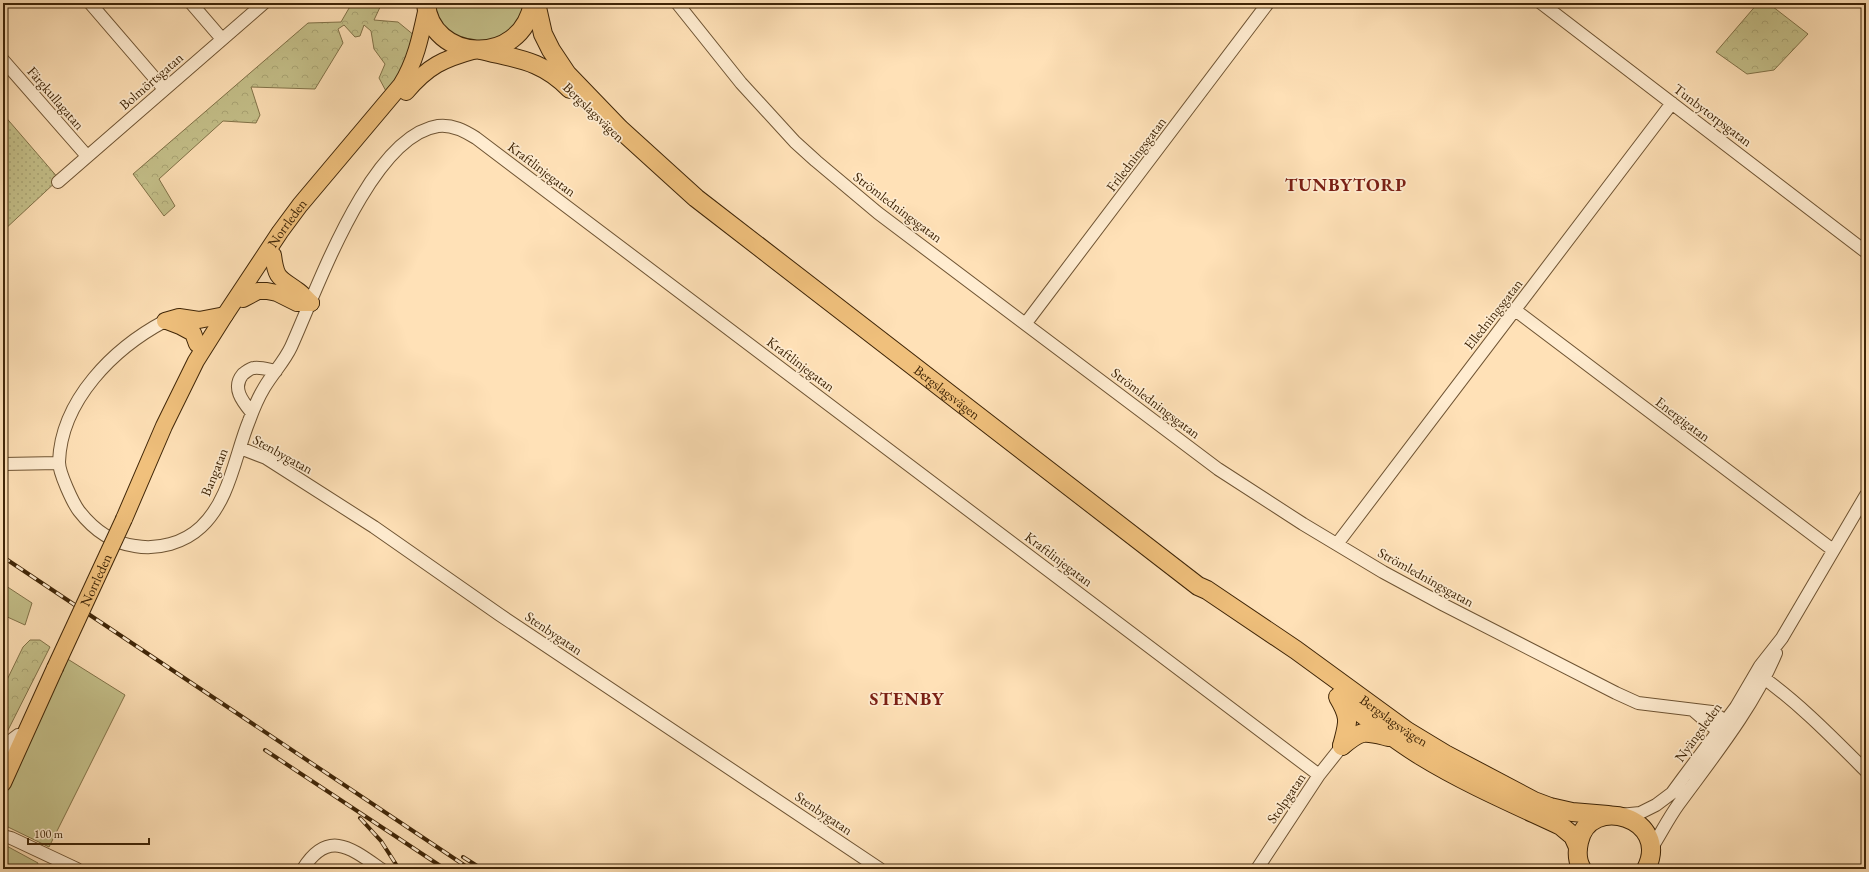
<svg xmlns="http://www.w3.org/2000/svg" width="1869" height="872" font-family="'EB Garamond',serif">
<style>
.grass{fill:#c5c18b;stroke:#827349}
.forest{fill:url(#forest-crowns);stroke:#827349}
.park{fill:url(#park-dots);stroke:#827349}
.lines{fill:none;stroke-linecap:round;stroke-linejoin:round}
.minor-casing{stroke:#6f5433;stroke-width:14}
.major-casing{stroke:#3f2507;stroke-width:18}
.highway-casing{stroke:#3f2507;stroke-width:20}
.minor{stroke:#ffecd0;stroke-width:12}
.major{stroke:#f0c07c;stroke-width:16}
.highway{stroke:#f0c07c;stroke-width:18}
.rail-casing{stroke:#3f2507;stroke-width:4}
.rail{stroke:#ffecd0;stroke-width:2.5;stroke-dasharray:8;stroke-linecap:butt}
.major-bridge-casing{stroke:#3f2507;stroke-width:18;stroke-linecap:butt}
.major-bridge{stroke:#f0c07c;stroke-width:16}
.labels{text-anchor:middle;stroke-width:3.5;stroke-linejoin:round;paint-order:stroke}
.street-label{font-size:14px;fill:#3f2507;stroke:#ffecd0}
.district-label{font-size:18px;font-weight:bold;letter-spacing:1px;fill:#7a1f14;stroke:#ffecd0}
</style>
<defs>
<pattern id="forest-crowns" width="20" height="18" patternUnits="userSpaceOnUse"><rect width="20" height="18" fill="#c5c18b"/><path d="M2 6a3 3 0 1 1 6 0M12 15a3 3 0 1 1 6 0" fill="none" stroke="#aaa676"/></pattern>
<pattern id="park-dots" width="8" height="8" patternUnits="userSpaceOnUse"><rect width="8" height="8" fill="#c5c18b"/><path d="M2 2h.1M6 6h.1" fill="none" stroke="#aaa676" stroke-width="1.8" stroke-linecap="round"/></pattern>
</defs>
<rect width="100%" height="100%" fill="#ffe1b7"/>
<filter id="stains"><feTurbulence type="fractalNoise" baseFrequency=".005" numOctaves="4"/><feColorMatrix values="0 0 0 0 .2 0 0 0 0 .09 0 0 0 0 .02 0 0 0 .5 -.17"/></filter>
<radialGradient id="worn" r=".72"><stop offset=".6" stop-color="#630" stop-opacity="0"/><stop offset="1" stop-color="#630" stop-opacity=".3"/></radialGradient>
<path class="grass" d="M432,3H528L525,16L502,41L469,45L442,28Z
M3,584L32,603L25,625L3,615Z
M66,658L125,695L49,847L8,827L3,821V797Z
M3,844L38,863L36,869H3Z"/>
<path class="forest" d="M352,3H382L374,20L398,22L415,36L408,64L387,93L379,78L385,64L374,49L371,31L364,25L360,36L355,37L344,25L338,29L343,43L315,89L251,87L260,115L256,123L223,121L159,179L175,206L164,216L133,174L308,23L341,22Z
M1758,3H1768L1808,34L1774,70L1747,74L1716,52Z
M30,640H40L50,647L3,740V688L23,647Z"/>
<path class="park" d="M3,114L59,179L3,231Z"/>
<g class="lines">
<defs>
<path id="minor" d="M90,3L164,89
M191,3L222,39
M677,3L741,83L795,142L816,161L878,213L1218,469L1303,524L1383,572L1444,605L1616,693L1638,703L1712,712L1733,726
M1541,3L1866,252
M3,60L87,156
M58,182L264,3
M1515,310L1833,550
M165,321C114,348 61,400 59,462C59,473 73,503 79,511C93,529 112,543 135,546C158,550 184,543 201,527C230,500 235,455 249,421C253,410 258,398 264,388C272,374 284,362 291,347C317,290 370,136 438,126C452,124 465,131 476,138L1319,775
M1026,323L1268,3
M252,413C243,402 231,388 243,374C246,372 250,368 254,368C261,367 270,370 276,371
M240,448L266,458L374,527L500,615L880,869
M3,464L59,463
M1337,544L1672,103
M1758,674C1797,701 1832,737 1866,771
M1694,711L1709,724L1725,735
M3,756L10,741L18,735
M1620,815L1640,813L1656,805L1672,793L1683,778L1736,707L1760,666L1782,638L1866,495
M3,836L11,838L77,869
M1651,849C1660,835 1668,819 1678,805C1713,757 1753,708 1776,653
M303,869C328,829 351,848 381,869
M1257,869L1319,775L1342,746"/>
<g id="major">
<path d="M406,92C428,66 443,59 476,50"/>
<path d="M273,255C276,279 279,277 297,290C302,293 306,298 311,303"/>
<path d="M243,299L258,291H267L277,293L297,303H311"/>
<path d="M165,321L179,317L199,320L225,315"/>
<path d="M167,321L180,326L193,333L197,344"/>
<path id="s1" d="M124,519L164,426L196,361L225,315L280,232L300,205L401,85C416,61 421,35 427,7"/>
<path d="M3,783L55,668"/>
</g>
<g id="highway">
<path d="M426,3C430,61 521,69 533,3"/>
<path id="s2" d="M536,3L543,34L551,50L567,74L620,129L696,198L1198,586L1207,590L1296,650L1407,731L1445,754L1534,801L1550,807L1572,812L1608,815"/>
<path d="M481,50C517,59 542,60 570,89"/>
<path d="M1338,697C1351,719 1348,722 1342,746"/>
<path d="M1351,706C1374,723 1396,741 1421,756C1465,783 1514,804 1561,826L1573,836L1578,847"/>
<path d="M1342,746C1362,729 1364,731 1389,737"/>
<path d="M1582,869C1577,861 1577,851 1579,842C1589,793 1672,818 1646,869"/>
</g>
</defs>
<use href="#minor" class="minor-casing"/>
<use href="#major" class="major-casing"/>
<use href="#highway" class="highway-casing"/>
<use href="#minor" class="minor"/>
<use href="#major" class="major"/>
<use href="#highway" class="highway"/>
<defs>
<path id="rail" d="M3,557L470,869
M265,750L445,869
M360,818L381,841L399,869
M463,857L482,869"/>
</defs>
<use href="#rail" class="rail-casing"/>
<use href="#rail" class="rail"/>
<defs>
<g id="major-bridge">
<path id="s3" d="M55,668L124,519"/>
</g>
</defs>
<use href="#major-bridge" class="major-bridge-casing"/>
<use href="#major-bridge" class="major-bridge"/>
</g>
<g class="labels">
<g class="street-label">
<text transform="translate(151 81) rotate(-41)" y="5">Bolmörtsgatan</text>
<text transform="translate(56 98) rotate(49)" y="5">Färgkullagatan</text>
<text transform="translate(594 112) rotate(44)" y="5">Bergslagsvägen</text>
<text transform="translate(1713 115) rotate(37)" y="5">Tunbytorpsgatan</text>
<text transform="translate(1136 154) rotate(-53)" y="5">Friledningsgatan</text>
<text transform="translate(542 169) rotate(37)" y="5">Kraftlinjegatan</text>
<text transform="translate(898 207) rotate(37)" y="5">Strömledningsgatan</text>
<text dy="5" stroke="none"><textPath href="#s1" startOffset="339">Norrleden</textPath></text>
<text transform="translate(1493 314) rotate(-52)" y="5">Elledningsgatan</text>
<text transform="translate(801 364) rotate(37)" y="5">Kraftlinjegatan</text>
<text dy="5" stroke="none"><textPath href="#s2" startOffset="575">Bergslagsvägen</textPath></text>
<text transform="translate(1156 403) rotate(37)" y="5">Strömledningsgatan</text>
<text transform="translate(1683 419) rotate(37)" y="5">Energigatan</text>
<text transform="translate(283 454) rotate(29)" y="5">Stenbygatan</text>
<text transform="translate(214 472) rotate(-68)" y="5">Bangatan</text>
<text transform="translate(1059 559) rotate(37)" y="5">Kraftlinjegatan</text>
<text transform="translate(1426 577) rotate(29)" y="5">Strömledningsgatan</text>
<text dy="5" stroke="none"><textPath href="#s3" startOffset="97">Norrleden</textPath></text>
<text transform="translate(554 633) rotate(34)" y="5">Stenbygatan</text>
<text dy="5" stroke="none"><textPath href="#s2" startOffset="1130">Bergslagsvägen</textPath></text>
<text transform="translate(1698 732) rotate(-54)" y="5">Nyängsleden</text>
<text transform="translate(1286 798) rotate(-56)" y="5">Stolpgatan</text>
<text transform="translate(824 813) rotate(34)" y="5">Stenbygatan</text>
</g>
<g class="district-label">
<text x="1346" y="191">TUNBYTORP</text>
<text x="907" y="705">STENBY</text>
</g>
</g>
<rect width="1869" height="872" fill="none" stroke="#ffe1b7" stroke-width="16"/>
<rect x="4" y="4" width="1861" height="864" fill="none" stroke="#3f2507" stroke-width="2"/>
<rect x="8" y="8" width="1853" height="856" fill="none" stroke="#3f2507"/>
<path d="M28 838v6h121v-6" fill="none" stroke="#3f2507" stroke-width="2"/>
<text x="34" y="838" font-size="12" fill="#3f2507" stroke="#ffecd0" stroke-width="3" paint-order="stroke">100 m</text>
<rect width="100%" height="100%" filter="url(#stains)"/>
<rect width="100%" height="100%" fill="url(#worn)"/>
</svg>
